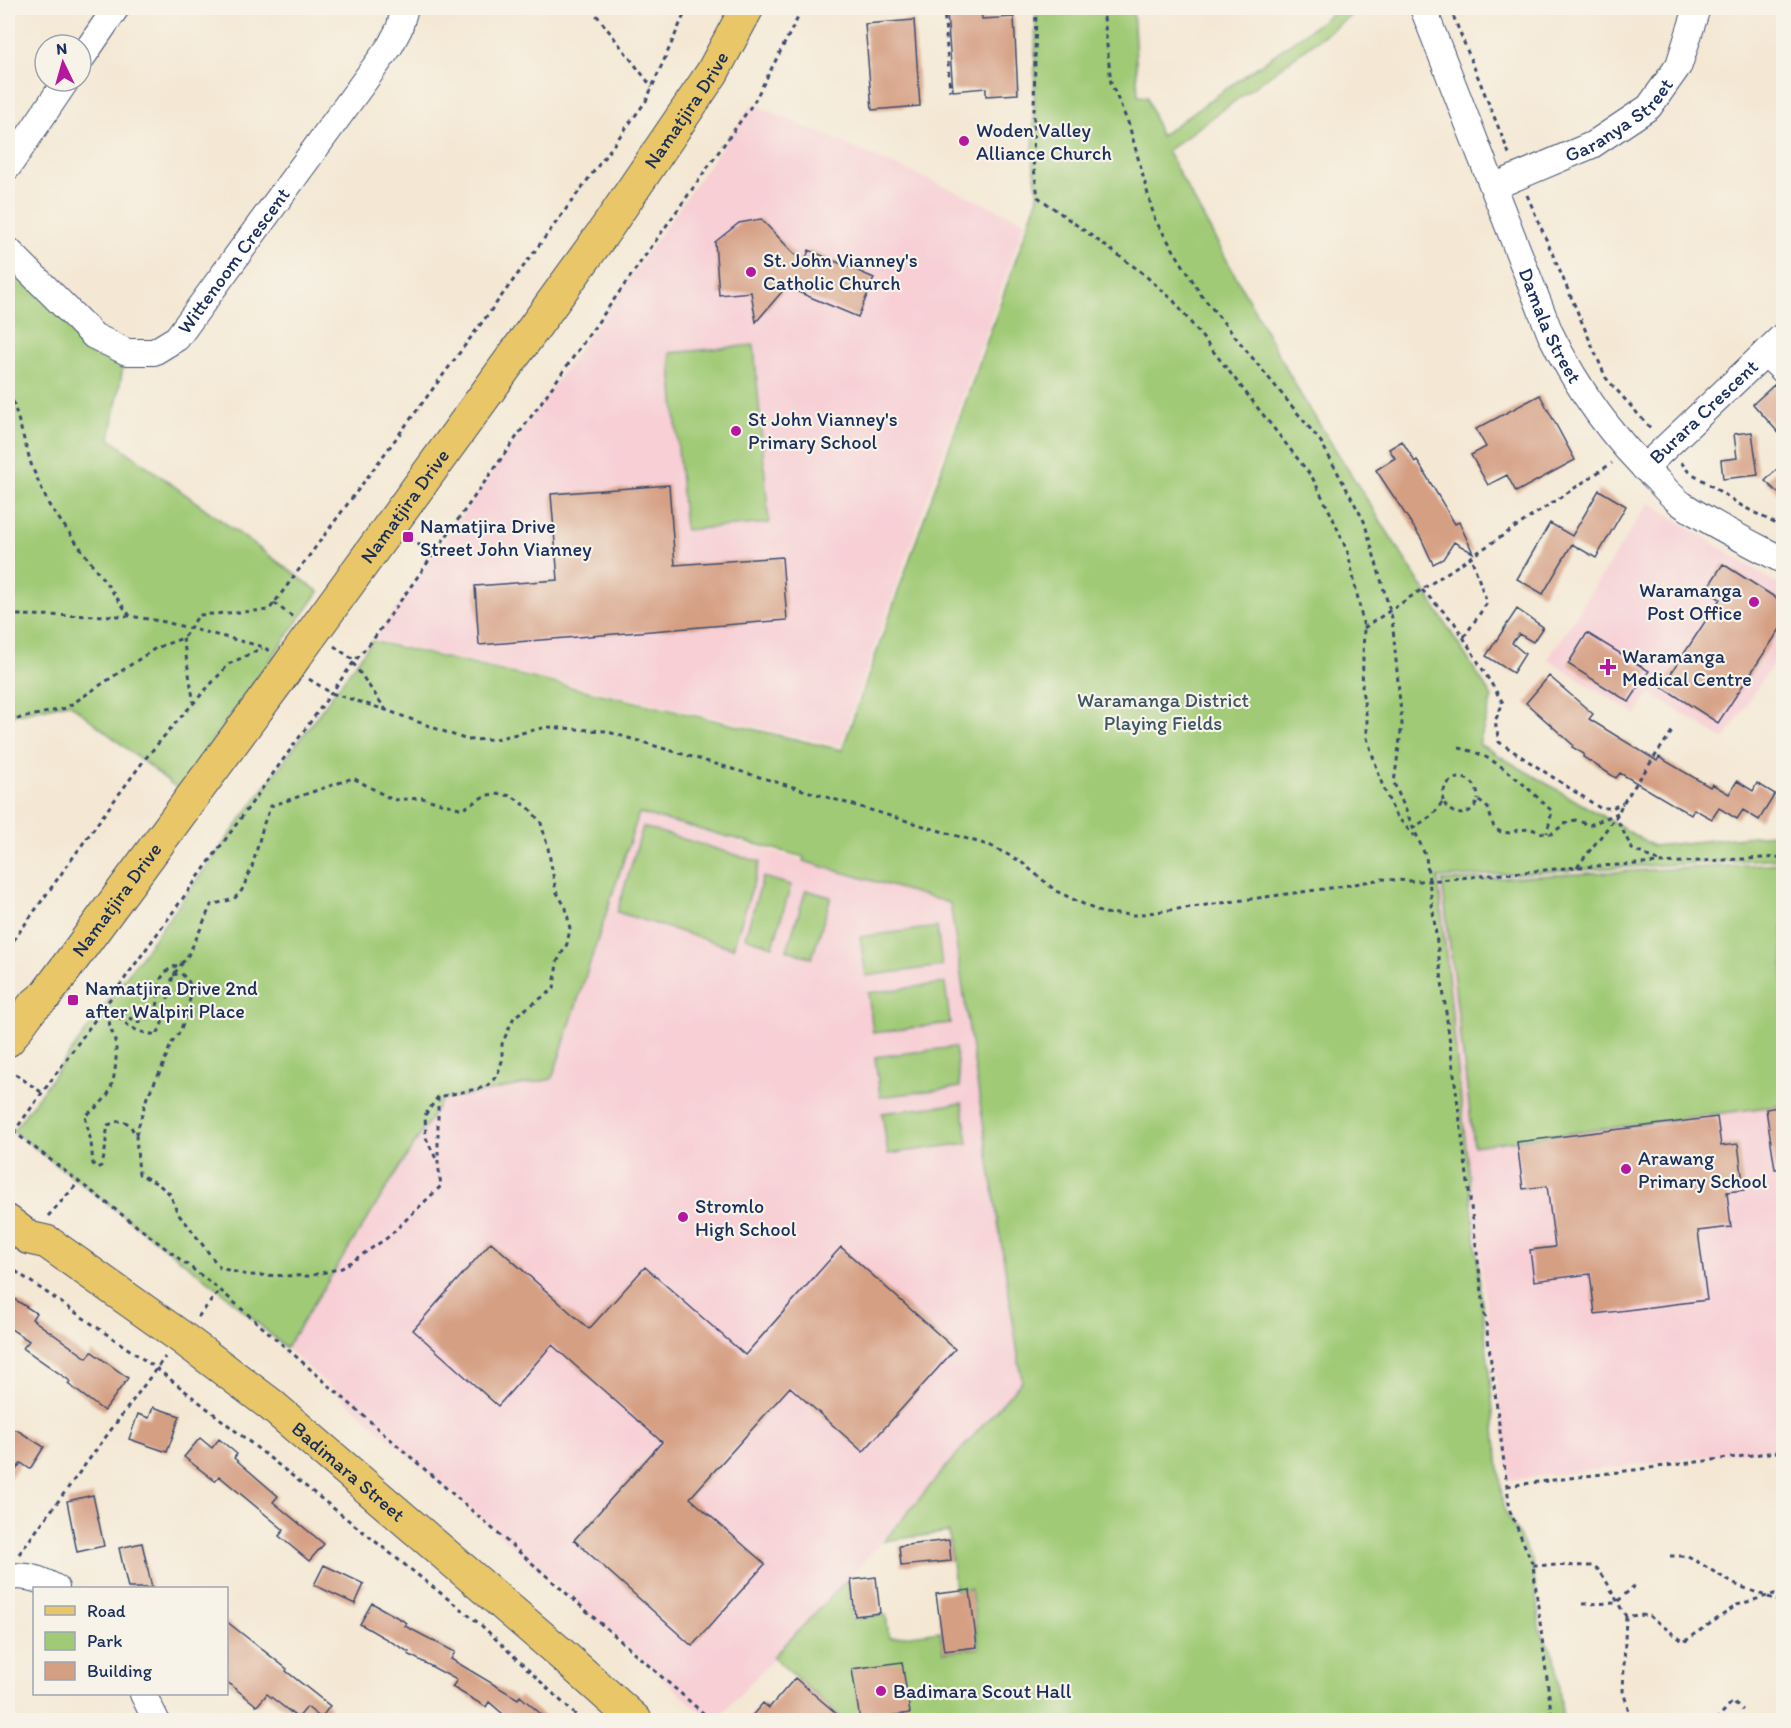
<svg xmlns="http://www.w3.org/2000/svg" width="1791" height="1728" font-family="Itim,sans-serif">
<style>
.built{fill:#f7cfd5}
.green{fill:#a0ca76;stroke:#5e7c6a;stroke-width:1.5}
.building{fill:#d59f83}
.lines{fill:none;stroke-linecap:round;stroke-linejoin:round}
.minor-casing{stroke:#3c4b70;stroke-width:28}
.major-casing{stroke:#3c4b70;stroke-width:35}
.path{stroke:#3c4b70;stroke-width:3;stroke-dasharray:4.5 4.5;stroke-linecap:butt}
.minor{stroke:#fff;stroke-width:26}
.major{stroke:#e9c769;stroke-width:33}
.major-bridge-casing{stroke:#3c4b70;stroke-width:35;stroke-linecap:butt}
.major-bridge{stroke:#e9c769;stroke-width:33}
.poi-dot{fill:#b5179e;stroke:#f7f3e8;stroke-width:2}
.labels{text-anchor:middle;stroke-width:4.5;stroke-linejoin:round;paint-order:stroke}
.street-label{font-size:20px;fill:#1b2f5e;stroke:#f7f3e8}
.poi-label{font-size:20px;fill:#1b2f5e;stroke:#f7f3e8;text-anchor:start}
.park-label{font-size:20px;fill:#3c5664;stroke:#f7f3e8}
</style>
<rect width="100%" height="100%" fill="#f7f3e8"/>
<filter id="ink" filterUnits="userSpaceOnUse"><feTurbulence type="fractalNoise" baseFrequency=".0167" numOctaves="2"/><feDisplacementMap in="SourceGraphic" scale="12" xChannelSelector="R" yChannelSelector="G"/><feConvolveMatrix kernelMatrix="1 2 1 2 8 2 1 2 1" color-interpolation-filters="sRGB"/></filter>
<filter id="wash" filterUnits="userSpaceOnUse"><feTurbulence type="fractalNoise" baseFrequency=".008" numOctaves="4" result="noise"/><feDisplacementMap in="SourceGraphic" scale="24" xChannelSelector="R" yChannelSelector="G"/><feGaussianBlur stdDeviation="1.35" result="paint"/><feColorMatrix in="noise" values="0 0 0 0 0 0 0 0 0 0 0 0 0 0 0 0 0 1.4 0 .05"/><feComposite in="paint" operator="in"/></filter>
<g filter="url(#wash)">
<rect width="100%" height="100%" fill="#f4e8d4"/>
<path class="built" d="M752,104L1025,221L840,746L374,640Z
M1649,502L1783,588V648L1724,740L1650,693L1636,715L1548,659Z
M639,813L950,903L1022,1381L848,1579L716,1720H710L286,1348L442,1100L552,1078Z
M1783,868V1447L1509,1480L1433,890Z"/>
<path class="green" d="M1036,8H1133L1138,96L1147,97L1160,136L1340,8H1361L1167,151L1302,397L1492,697L1479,744L1653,846L1783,833V858L1438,878L1503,1507L1532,1560L1540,1631L1555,1656L1563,1720H845L773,1657L848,1579L852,1619L886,1615L889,1638L940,1631L943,1652L979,1648L971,1589L955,1590L949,1532L884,1541L951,1461L1022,1381L950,903L803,861L804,857L639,813L552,1079L442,1100L286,1348L220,1290L13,1131L372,641L842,750L1038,197L1033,161Z
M8,265L124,361L110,439L319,592L178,789L69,703L8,716Z
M754,345L769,523L685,530L670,353Z
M643,827L760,862L733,948L617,912Z
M1783,863V1105L1474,1146L1442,881Z
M763,877L791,885L773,946L745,937Z
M806,890L831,897L812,958L787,950Z
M937,927L942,966L866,976L860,937Z
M945,983L950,1023L873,1033L868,993Z
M955,1047L960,1087L880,1097L875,1057Z
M962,1103L968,1143L888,1154L882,1113Z"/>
<g id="blocks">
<path class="building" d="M981,10L982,19L1014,17L1018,94L986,96V88L953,91L947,13Z
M914,20L920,106L872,110L865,24Z
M761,219L804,264L809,250L874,278L858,317L786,287L756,322L751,292L719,295L715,242L739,223Z
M1774,385L1784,396V439L1753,404Z
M1540,395L1575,460L1516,492L1507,475L1488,485L1471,455L1486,447L1476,429Z
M1752,432L1758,475L1723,479L1721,460L1737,458L1734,434Z
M1402,441L1415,462L1417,460L1455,524L1459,522L1473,553L1454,542L1443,559L1433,564L1421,538L1376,470L1395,458L1389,449Z
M1784,462V498L1765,481Z
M669,485L675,565L782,557L787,620L479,645L475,586L558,580L551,494Z
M1599,490L1626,506L1596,558L1572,544L1543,594L1517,579L1550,523L1572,536Z
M1723,564L1784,603V623L1718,723L1662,687L1720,599L1706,590Z
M1517,609L1543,627L1533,642L1519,634L1512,643L1525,654L1513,673L1486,656Z
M1587,633L1649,671L1629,702L1568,664Z
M1549,676L1593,714L1589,719L1657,761L1659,757L1710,787L1712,784L1729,794L1737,781L1753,791L1757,783L1775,794L1759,820L1743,810L1737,819L1719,808L1712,819L1694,809L1691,815L1620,773L1616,778L1583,757L1584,754L1572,747L1573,745L1526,703Z
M1784,1106V1169H1775L1766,1109Z
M1717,1117L1721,1146L1738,1144L1744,1190L1727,1192L1731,1227L1698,1231L1707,1300L1595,1314L1590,1274L1534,1281L1530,1250L1555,1247L1547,1186L1523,1189L1517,1142Z
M491,1242L589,1329L645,1267L745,1355L841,1247L955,1349L863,1452L790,1387L690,1498L765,1564L692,1646L574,1540L662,1442L552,1345L498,1406L413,1330Z
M8,1295L36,1313L32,1319L87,1358L92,1352L128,1378L104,1411L68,1384L70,1381L23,1348L29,1341L8,1327Z
M153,1407L180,1416L167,1452L129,1439L138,1414L149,1418Z
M8,1430H17L44,1447L30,1469L21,1463L8,1481Z
M200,1438L212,1448L219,1439L237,1454L234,1458L278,1496L273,1502L324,1544L309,1561L279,1536L284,1530L219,1476L215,1481L184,1457Z
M93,1495L104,1546L77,1552L67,1501Z
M949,1540L951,1561L901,1566L899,1546Z
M142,1543L152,1588H128L119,1548Z
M324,1565L364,1584L355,1604L314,1585Z
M876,1577L880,1613L855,1616L851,1580Z
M970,1590L977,1647L944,1651L936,1594Z
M372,1603L407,1623L405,1626L455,1652L451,1659L518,1699L520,1696L548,1720H510L489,1702L486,1707L452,1687L457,1680L408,1654L409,1652L360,1624Z
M226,1621L287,1669L286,1671L330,1706L321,1718L307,1707L298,1718L267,1694L257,1706L226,1681Z
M902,1662L910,1713L860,1720L852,1669Z
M795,1678L844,1720H748L763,1703L769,1708Z"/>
</g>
</g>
<g filter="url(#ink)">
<use href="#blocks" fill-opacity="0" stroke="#3c4b70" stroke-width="1.5"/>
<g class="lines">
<defs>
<g id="minor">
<path id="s1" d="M1423,8L1550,333C1577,388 1612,438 1657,480C1665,489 1674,499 1683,505C1715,526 1750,543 1784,561"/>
<path d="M81,59L116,8"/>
<path d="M8,167L66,81"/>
<path id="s2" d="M1493,187L1592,145L1649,107L1679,65L1697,8"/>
<path id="s3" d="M8,250L94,336L127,352H154L177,338L390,46L399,29L405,8"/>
<path d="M1765,353L1784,371"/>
<path id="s4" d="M1644,468L1784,335"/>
<path d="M8,1577C25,1574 41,1579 56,1588"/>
<path d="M143,1694L156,1720"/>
</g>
<g id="major">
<path id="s5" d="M297,654L608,226L712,73L747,8"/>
<path id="s6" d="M8,1040L33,1006L46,995L277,682"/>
<path id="s7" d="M8,1222L29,1238L47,1242L181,1337L270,1404L559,1652L635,1720"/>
</g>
</defs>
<use href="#minor" class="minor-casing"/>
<use href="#major" class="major-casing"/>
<path class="path" d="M591,8L652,87
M944,8L950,91
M1036,8L1033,161L1038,197L1140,271L1173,300L1312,477L1331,514L1348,553L1357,594L1364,628L1362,690L1367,719V738L1383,787L1395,814L1414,836
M1103,8L1111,83L1129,125L1155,220L1202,296L1321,442L1364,521L1392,618L1402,724L1394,783L1426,857L1507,1486L1510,1511L1533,1565L1552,1720
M1450,8L1510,156
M1527,195L1606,378L1652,430
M8,384L32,467L49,505L130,616L165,622L264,647L269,651
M1681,462L1687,470L1742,506L1784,528
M410,539L434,554
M1422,590L1454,622L1503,703L1495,721L1499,742L1600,808H1612L1623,803
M274,603L294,618
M8,615L130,616
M1364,628L1612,463
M1464,637L1487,603L1471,557
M183,638L194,704
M334,646L355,661
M353,663L386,710
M309,679L331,693L386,710L467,740L495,739L547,727L605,731L991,846L1020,861L1056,891L1102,913L1134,915L1338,887L1382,879L1411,881H1428L1577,867L1784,857
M8,721L66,708L156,648L183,638L199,615L269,610L646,101L687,8
M1459,748C1496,754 1526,787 1552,811L1547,833
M1443,801C1440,771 1479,770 1478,800
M1412,829L1433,815L1443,801C1451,818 1471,818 1478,800L1488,808L1494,828L1501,832L1510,833L1518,830L1531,829L1543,833L1551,834L1566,823L1575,820L1590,825L1618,813
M1658,861L1632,849L1616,817L1623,803L1673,730
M1577,867L1616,817
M8,948L102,817L145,759L171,728L229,664L262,648
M113,1010C127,1027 135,1032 157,1035L163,1021L173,975L184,961
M8,1069L41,1092
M438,1097V1163L441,1186L387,1238L342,1268L309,1276L247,1275L220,1268L187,1224L178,1214L170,1194L158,1184L139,1174L136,1136L130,1125L122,1120L108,1125C105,1139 107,1152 101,1166L97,1168L93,1164L91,1142L85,1116C92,1111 100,1105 106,1097C115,1086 118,1055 115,1041C112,1029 105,1022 113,1010H122L130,1018L137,1022C169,1014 152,994 162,977C169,966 175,968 184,961C190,955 206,916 211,905L234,899L242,890L252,867L264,823L271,806L353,778L393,800L422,798L463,809L486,795L500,794L512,796L530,809L541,823L548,848L556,891L566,908L570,929L567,944L557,962L554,989L514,1017L502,1044V1061L497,1076L486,1087L438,1097L425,1115L426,1138L438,1163
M13,1131L220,1290L711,1720
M136,1135L147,1097L162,1068L171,1044L180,1032L187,1012L190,999L189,982L181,973L173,975
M8,1140L353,663L372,641L754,102L803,8
M48,1216L79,1182
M8,1266L156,1368L481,1625L581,1720
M198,1317L220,1290
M1507,1486L1784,1451
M19,1554L165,1357
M1670,1556H1688L1734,1584L1784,1603
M1533,1565L1594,1566C1605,1573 1617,1604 1626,1616L1648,1615L1684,1642L1737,1605L1784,1591
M1583,1604L1616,1603L1635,1585
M1626,1616L1623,1691L1628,1708V1720
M1716,1720L1732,1702L1743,1710"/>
<use href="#minor" class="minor"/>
<use href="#major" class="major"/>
<defs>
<path id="major-bridge" d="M277,682L297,654"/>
</defs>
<use href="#major-bridge" class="major-bridge-casing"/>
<use href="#major-bridge" class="major-bridge"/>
</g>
</g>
<g class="poi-dot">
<circle cx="964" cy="141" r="6"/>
<circle cx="751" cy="272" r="6"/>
<circle cx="736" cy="431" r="6"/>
<rect x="402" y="531" width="12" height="12" rx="3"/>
<circle cx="1754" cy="602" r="6"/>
<path d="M1605 658h6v6h6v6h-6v6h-6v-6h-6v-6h6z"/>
<rect x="67" y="994" width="12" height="12" rx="3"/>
<circle cx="1626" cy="1169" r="6"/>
<circle cx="683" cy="1217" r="6"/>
<circle cx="881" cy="1691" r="6"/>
</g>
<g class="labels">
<g class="street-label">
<text dy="7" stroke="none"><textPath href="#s5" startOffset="669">Namatjira Drive</textPath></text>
<text dy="7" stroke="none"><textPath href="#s2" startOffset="144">Garanya Street</textPath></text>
<text dy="7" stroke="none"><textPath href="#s3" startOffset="308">Wittenoom Crescent</textPath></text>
<text dy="7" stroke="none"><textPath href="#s1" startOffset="342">Damala Street</textPath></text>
<text dy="7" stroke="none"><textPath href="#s4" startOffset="82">Burara Crescent</textPath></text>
<text dy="7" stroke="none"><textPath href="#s5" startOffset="183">Namatjira Drive</textPath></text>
<text dy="7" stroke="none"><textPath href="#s6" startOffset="178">Namatjira Drive</textPath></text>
<text dy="7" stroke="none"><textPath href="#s7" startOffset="424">Badimara Street</textPath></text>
</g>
<g class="poi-label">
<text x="976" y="137">Woden Valley<tspan x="976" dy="23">Alliance Church</tspan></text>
<text x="763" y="267">St. John Vianney's<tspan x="763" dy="23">Catholic Church</tspan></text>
<text x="748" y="426">St John Vianney's<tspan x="748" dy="23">Primary School</tspan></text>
<text x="420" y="533">Namatjira Drive<tspan x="420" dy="23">Street John Vianney</tspan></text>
<text x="1742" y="597" text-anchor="end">Waramanga<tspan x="1742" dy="23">Post Office</tspan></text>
<text x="1622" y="663">Waramanga<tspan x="1622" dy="23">Medical Centre</tspan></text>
<text x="85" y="995">Namatjira Drive 2nd<tspan x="85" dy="23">after Walpiri Place</tspan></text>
<text x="1638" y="1165">Arawang<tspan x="1638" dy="23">Primary School</tspan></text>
<text x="695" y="1213">Stromlo<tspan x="695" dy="23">High School</tspan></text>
<text x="893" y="1698">Badimara Scout Hall</text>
</g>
<g class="park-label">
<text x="1163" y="707">Waramanga District<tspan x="1163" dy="23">Playing Fields</tspan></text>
</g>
</g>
<rect width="1791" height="1728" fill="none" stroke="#f7f3e8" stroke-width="30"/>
<rect x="33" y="1587" width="195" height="108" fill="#f7f3e8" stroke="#9fa5b1" stroke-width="1.5"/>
<rect x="45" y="1606" width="30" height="9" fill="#e9c769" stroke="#9fa5b1" stroke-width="1.5"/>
<text x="87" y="1617" font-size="18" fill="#1b2f5e">Road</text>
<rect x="45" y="1632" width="30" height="18" fill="#a0ca76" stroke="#9fa5b1" stroke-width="1.5"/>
<text x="87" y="1647" font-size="18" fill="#1b2f5e">Park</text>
<rect x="45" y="1662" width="30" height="18" fill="#d59f83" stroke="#9fa5b1" stroke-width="1.5"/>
<text x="87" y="1677" font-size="18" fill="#1b2f5e">Building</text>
<g transform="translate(63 63) rotate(355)"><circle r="28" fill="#f7f3e8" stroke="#9fa5b1" stroke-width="1.5"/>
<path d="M0-4.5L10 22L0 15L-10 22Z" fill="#b5179e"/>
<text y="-9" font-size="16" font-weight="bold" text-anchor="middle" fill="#1b2f5e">N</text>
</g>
</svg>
